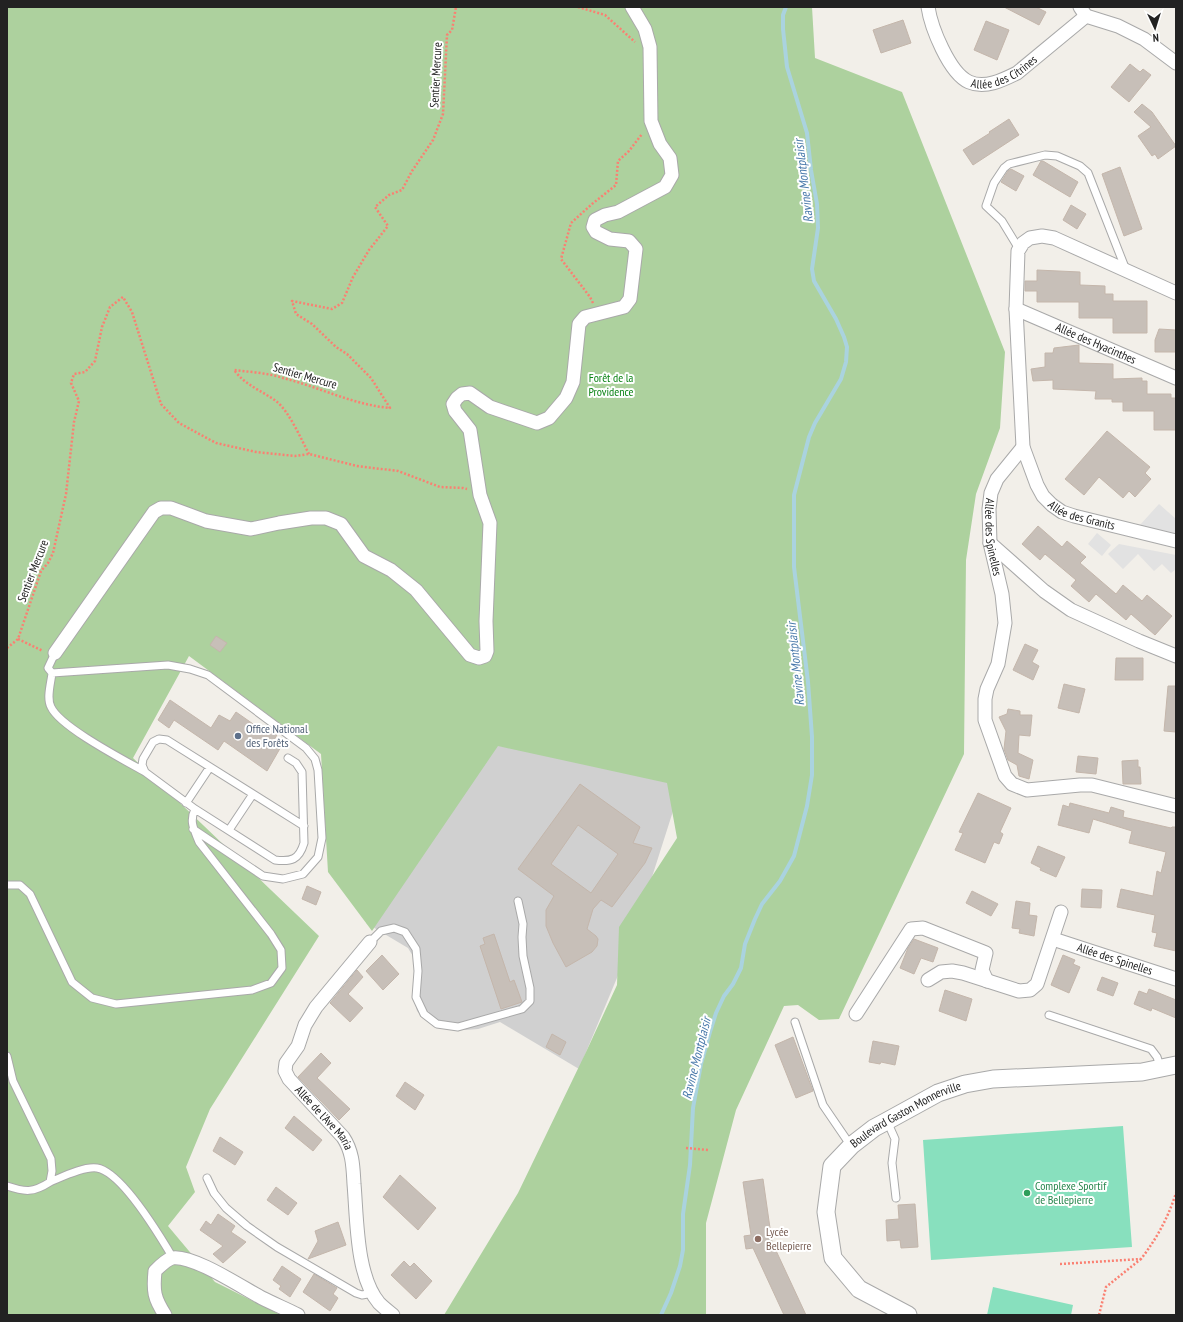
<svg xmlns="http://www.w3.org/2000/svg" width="1183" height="1322" font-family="'PT Sans Narrow',sans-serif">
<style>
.religious{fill:#d0d0d0}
.forest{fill:#add19e}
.pitch{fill:#88e0be}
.parking{fill:#e2e2e2}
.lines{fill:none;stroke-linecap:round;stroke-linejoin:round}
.stream{stroke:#aad3df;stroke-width:4}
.building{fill:#c7bfb8;stroke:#c4b6ab;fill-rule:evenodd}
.service-casing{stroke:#a9a9a9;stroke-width:9}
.minor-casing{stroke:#a9a9a9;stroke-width:15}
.tertiary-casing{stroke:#a9a9a9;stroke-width:19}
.path{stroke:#fa8072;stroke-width:2.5;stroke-dasharray:2 2;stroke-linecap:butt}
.service{stroke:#fff;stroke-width:7}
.minor{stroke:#fff;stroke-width:13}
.tertiary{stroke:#fff;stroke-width:17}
.service-dot{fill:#5c6f8a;stroke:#fff;stroke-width:1.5}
.leisure-dot{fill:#2e9e5b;stroke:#fff;stroke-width:1.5}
.education-dot{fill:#8d6e63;stroke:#fff;stroke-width:1.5}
.labels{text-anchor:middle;stroke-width:4;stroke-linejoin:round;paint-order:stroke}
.street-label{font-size:12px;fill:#222;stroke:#fff}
.park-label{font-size:12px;fill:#0c8416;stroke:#fff}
.service-label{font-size:12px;fill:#4e5e75;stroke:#fff;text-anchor:start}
.leisure-label{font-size:12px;fill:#27864d;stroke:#fff;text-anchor:start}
.education-label{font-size:12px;fill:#785e54;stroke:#fff;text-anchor:start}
.water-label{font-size:13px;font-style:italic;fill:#4a7aab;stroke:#fff}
</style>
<rect width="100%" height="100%" fill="#f2efe9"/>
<path class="religious" d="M663,505L674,808L629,949L579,1069L500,1022L478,1029L466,1030L451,1028L424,1018L417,1011L415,1004V958L411,953L408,948L366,923L496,738Z"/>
<path class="forest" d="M7,7H812L815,58L902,92L1005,352L1000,428L976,494L966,560L964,754L839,1019L819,1020L798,1005L784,1006L736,1110L706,1223V1315H444L518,1193L586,1052L617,985L619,927L677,838L667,783L498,746L372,931L328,872L321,754L189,656L133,758L319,936L210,1109L186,1167L195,1192L168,1226L215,1282L281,1315H7Z"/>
<path class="pitch" d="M1123,1126L1132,1247L931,1260L923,1140Z
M993,1287L1073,1305L1071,1315H987Z"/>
<path class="parking" d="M1159,504L1176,519V534L1140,525Z
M1097,533L1111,545L1102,556L1088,544Z
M1119,544L1176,555V569L1171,573L1162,564L1154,571L1138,554L1123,569L1108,554Z"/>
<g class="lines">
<path class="stream" d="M661,1315L671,1293L680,1266L683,1250V1214L690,1165L693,1108L701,1064L710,1032L716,1013L724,996L733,984L741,968L745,944L755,919L762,904L780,881L794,856L807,806L812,775V737L808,682L794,567V495L809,437L815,423L841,379L846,362L847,347L844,337L836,319L814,281L812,269L818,228L817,204L811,170L807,133L787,67L783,29V15L786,7"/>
</g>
<path class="building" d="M1004,7H1036L1046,12L1039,25Z
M903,20L911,43L881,53L873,30Z
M986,21L1009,30L997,60L974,50Z
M1130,64L1140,72L1143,69L1151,75L1129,102L1111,87Z
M1142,104L1152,112L1176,146L1158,159L1155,154L1152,156L1138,136L1151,127L1134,112Z
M1009,119L1019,135L973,165L963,150L990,133L989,132Z
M1041,161H1043L1078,182L1070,197L1033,175Z
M1120,167L1142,229L1124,236L1102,174Z
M1011,169L1024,176L1016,191L1001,182L1008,171Z
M1071,205L1086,214L1077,229L1063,220Z
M1037,270L1080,272V285L1105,286V294H1113V301H1147V333H1113V318H1079V302H1037V291H1025V281H1037Z
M1159,329L1176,330V352H1155V340Z
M1079,345V363L1113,364V379L1142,378V381H1147V394H1171V398H1176V430H1154V411H1123V402H1112V399H1095L1096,391L1053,389V380L1033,381L1031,369L1045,367V353H1053L1054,348Z
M1107,431L1150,467L1145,473L1151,479L1135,497L1129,491L1123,498L1099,477L1084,495L1065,479Z
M1038,526L1062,547L1067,541L1086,557L1080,563L1116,594L1123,585L1142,601L1147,595L1172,616L1155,635L1131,614L1126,620L1096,594L1089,602L1071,586L1076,580L1045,554L1040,560L1022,544Z
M216,636L227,643L220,652L210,645Z
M1025,644L1038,650L1032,662L1039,666L1033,680L1013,670Z
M1116,658H1143V680H1115Z
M1064,684L1085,689L1079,713L1058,708Z
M1168,686H1176V732L1164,731Z
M170,700L211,728L219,715L230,721L236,712L266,733L270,727L278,733L274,740L282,745L267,771L224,741L218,750L174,720L169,728L158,720Z
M1008,709L1020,711V715H1032L1030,736L1019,735L1018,753L1033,760L1029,779L1019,776L1017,765L1008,760L1004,749L1006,731L999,717L1007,714Z
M1078,756L1098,758L1096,774L1076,772Z
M1138,760V767H1140L1141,784H1123L1122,761Z
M580,784L640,827L633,843L652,848L645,863L612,907L601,900L593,909L587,929L596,936L598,939L597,946L592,952L566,967L553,943L546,926V910L554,896L518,869ZM578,825L618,854L591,893L551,864Z
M978,793L1011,808L1000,832L1003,834L999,844L994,842L985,863L955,850L963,833L959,832Z
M1070,803L1109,813L1111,807L1124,811L1123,817L1171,828L1172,827H1176V951L1154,946L1157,933L1152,932L1155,915L1117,907L1121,889L1153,896L1157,871L1161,873L1166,852L1129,843L1132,831L1093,819L1089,833L1058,825L1063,805L1069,807Z
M1038,846L1065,857L1056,877L1040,870L1041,868L1031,863Z
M307,886L321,892L316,905L302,899Z
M1082,889L1102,890L1101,908L1081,907Z
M972,891L998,904L991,916L966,903Z
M1016,901L1030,903L1029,915L1037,916L1034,936L1019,933L1020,929L1012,928Z
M494,934L510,982L514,980L522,1002L501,1009L480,946L485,944L483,938Z
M914,939L938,948L933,962L921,958L914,974L900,968L908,948Z
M382,955L399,974L383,990L366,971Z
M1063,955L1075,960L1073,964L1080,967L1069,993L1051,985Z
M357,970L363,977L348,994L363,1008L350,1022L330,1003Z
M1102,977L1118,983L1113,996L1097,990Z
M1149,989L1176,1000V1018L1152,1008L1151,1011L1134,1004L1139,991L1147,994Z
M945,990L972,999L966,1021L939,1011Z
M552,1034L566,1042L560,1055L546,1047Z
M793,1037L813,1091L796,1098L775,1045Z
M873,1041L899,1046L895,1065L881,1062L880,1064L869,1062Z
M321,1053L331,1063L317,1078L350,1109L339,1120L298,1077Z
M405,1082L424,1095L415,1110L396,1096Z
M294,1116L322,1140L313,1151L285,1128Z
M220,1137L243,1152L235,1165L213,1151Z
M400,1175L436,1208L418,1230L383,1197Z
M763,1179L772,1242L806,1315H784L753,1248L746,1249L744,1236L751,1235L743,1182Z
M276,1187L297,1203L288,1215L267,1200Z
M915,1204L918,1247L901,1248L900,1240L887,1241L886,1220L899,1219L898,1205Z
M218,1214L235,1226L231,1232L246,1242L223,1263L213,1254L223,1246L200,1230L206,1221L211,1225Z
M338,1222L346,1245L308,1259L318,1241L315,1231Z
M404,1261L410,1267L414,1263L432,1281L416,1299L391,1275Z
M282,1266L301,1279L290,1297L279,1289L281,1286L273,1280Z
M314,1274L337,1288L333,1294L338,1298L330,1311L303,1292Z"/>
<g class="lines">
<defs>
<path id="service" d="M1019,249L1002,221L986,206L994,183L1004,168L1009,164L1045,155L1057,156L1080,166L1088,173L1126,270
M55,653L48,668L52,673L168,665L190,669L208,675L306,748L315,759L318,770L322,838L318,857L303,874L283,879L263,876L193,829
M52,673C51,683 46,698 51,707C60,727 124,760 145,772
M288,758L296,763L302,772L304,843C299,860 291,862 275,860L195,809L145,772L142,765L143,759L153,742L159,739L167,740L304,826
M186,803L210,767
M229,830L253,794
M7,885H20L30,894L72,982L92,998L116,1004L252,990L271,983L282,968L281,950L271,934L199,842C194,829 189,822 195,809
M370,942L381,931L394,928L405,932L416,949L418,971L416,997L424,1014L437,1024L458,1027L522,1009L530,1001V988L523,956L522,937L523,924L518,901
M1049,1015L1151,1049L1157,1057L1161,1069
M795,1022L823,1105L851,1146
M7,1056L13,1081L51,1159L52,1171L50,1182C33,1193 25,1192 7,1186
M887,1121L895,1139L892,1163L896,1198
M207,1178L214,1193L226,1208L247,1226L277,1247L356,1293L362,1295L373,1293
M50,1182C62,1177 84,1166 97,1168C122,1172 160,1236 173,1258"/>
<g id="minor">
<path id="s1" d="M928,7C931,27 949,73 969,82C985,89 1003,80 1017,73L1086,16"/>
<path d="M1080,7L1086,16L1118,26L1144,39L1176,63"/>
<path id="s2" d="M1176,293L1054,238L1042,236L1030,238L1023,243L1018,251L1016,309L1023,447L1037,485L1043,496L1052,505L1062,512L1074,516L1176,541"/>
<path id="s3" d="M1016,309L1176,378"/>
<path id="s4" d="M1023,447L997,479L991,493L989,509L990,543L1002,594L1005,623L998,664L987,689L985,699V720L1005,776L1012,784L1027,790L1080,785H1092L1176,806"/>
<path d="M990,543L1044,591L1071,610L1139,641L1176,656"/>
<path d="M55,653L154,512L161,508H171L206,521L251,529L279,523L311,518H326L341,524L364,556L391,570L416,590L470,655L479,658L485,656L487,651L486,621L490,523L480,495L470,430L455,411L453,404L457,398L462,394L470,393L490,407L537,423L549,418L566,398L573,382L579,324L585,317L624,307L630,299L636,249L629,241L610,239L596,232L593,227L595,220L605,215L618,212L665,187L672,175L670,158L660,144L651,121L650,47L645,29L632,7"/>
<path id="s5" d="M1053,939L1176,979"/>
<path id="s6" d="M370,942L316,1007L305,1025L298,1046L286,1063L285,1071L289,1079L343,1137C353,1152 353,1167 354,1184C357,1218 356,1276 379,1303C383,1307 388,1311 393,1315"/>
<path d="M928,980L941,972L952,971L963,973L1019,991L1030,990L1037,984L1061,912"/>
<path d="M856,1014L911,929L923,928L986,953L982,970L987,981"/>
<path d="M165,1315C154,1298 153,1291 155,1271C160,1266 166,1260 172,1258C192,1254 243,1288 262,1298C274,1304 286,1309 298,1315"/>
</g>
<g id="tertiary">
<path id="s7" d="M908,1315L859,1289L833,1258L826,1212L832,1166L852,1145L874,1128L887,1121L938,1093L965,1084L993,1079L1142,1072L1176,1065"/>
</g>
</defs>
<use href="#service" class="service-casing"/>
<use href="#minor" class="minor-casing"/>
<use href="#tertiary" class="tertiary-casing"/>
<path class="path" d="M578,7L605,15L635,42
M593,303L590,297L561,259L571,223L592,204L616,185L618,161L629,151L642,134
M309,454C301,439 289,411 276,401C262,391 245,385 234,370C250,372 268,373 283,378C319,387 354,405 390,408L371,378L347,354L336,347L312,324L296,314L292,301L332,309L342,303L353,277L369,250L388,226L375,207L389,195L402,190L412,171L433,140L443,114L447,35L452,30L456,7
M18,639L43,651
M7,648L18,639L41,571L48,563L53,553L66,494L74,422L79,401L71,383L74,374L85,372L95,361L102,327L110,307L123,297L132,312L161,404L179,423L216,443L256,452L295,456L309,454L357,466L398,471L440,487L463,488L467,489
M686,1148L708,1150
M1060,1264L1141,1259C1157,1238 1168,1218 1176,1193
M1099,1315L1106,1287L1141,1259"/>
<use href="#service" class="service"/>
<use href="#minor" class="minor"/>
<use href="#tertiary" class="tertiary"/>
</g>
<circle class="service-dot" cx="238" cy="736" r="4"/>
<circle class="leisure-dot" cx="1027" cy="1193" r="4"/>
<circle class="education-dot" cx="758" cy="1239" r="4"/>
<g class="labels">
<g class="street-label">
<text dy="4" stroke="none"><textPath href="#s1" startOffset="126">Allée des Citrines</textPath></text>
<text transform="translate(436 75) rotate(-87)" y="4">Sentier Mercure</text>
<text dy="4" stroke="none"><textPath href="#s3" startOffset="87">Allée des Hyacinthes</textPath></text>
<text transform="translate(305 376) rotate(16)" y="4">Sentier Mercure</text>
<text dy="4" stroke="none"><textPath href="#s2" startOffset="470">Allée des Granits</textPath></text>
<text dy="4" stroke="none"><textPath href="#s4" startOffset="101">Allée des Spinelles</textPath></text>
<text transform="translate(33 571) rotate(-69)" y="4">Sentier Mercure</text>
<text dy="4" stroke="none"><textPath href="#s5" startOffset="65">Allée des Spinelles</textPath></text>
<text dy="4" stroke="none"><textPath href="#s7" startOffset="280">Boulevard Gaston Monnerville</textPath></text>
<text dy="4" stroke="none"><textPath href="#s6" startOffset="218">Allée de l'Ave Maria</textPath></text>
</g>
<g class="park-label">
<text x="611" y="382">Forêt de la<tspan x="611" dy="14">Providence</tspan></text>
</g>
<g class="service-label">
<text x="246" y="733">Office National<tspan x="246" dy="14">des Forêts</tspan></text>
</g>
<g class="leisure-label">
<text x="1035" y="1190">Complexe Sportif<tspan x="1035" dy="14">de Bellepierre</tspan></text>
</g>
<g class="education-label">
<text x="766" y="1236">Lycée<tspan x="766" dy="14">Bellepierre</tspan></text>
</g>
<g class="water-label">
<text transform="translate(803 181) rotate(-97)" y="5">Ravine Montplaisir</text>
<text transform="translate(795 664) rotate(-96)" y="5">Ravine Montplaisir</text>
<text transform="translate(696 1058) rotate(-76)" y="5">Ravine Montplaisir</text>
</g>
</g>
<rect width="1183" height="1322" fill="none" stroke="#222222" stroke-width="16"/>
<g transform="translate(1155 28) rotate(176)" stroke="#ffffff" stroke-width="3" paint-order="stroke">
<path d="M0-3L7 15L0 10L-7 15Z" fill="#222222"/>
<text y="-6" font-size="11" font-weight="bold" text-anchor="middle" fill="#222222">N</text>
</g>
</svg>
